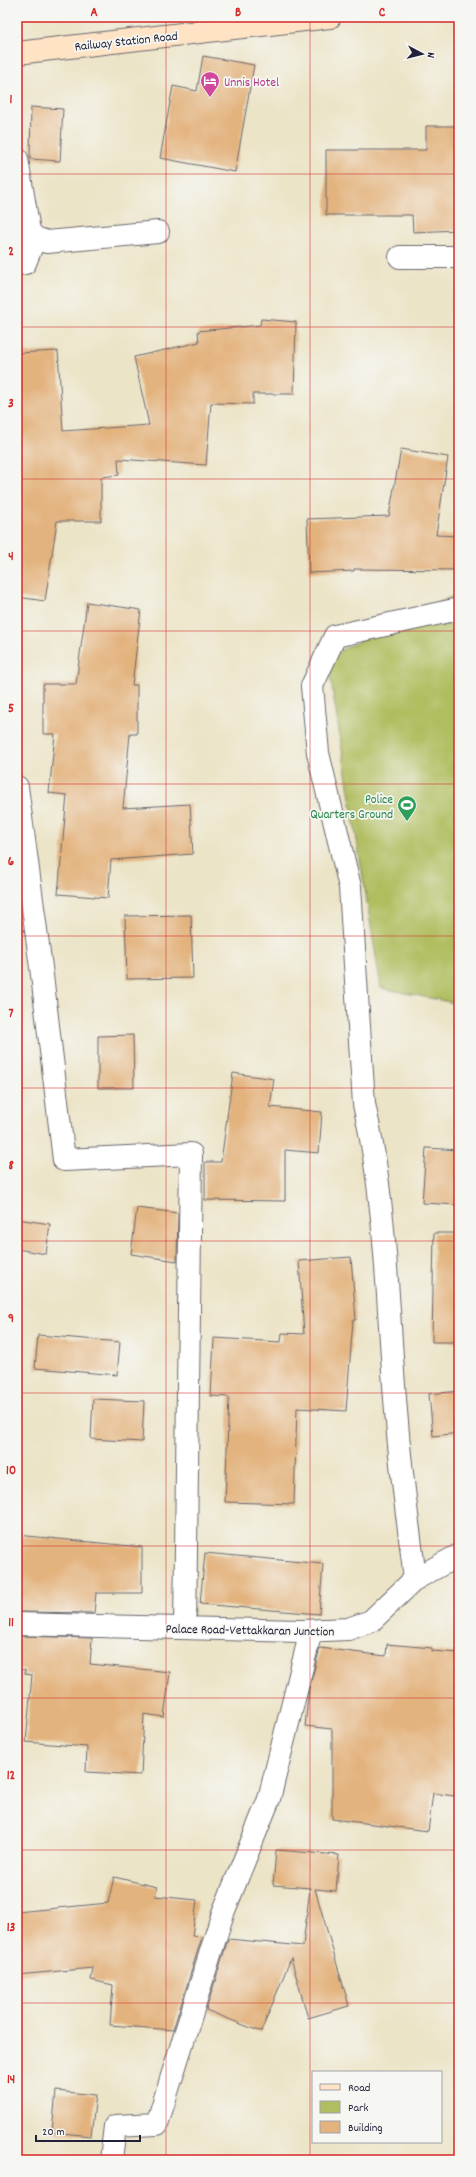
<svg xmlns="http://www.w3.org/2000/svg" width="476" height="2177" font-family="Dekko,sans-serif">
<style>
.green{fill:#b1be60;stroke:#6a704e}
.building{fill:#e3b37e}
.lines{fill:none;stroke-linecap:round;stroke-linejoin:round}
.minor-casing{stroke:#69666c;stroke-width:24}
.tertiary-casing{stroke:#69666c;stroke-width:24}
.secondary-casing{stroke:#69666c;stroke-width:24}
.minor{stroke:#fff;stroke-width:22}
.tertiary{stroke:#fff;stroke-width:22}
.secondary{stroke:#fee4c5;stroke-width:22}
.grid{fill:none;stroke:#d62828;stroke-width:1;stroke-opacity:0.55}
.labels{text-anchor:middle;stroke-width:3.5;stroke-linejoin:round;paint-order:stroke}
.street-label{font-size:13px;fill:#22223b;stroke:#f6f6f2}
.hotel-label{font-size:13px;fill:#b23c85;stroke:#f6f6f2;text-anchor:start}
.leisure-label{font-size:13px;fill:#27864d;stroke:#f6f6f2;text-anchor:end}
.neatline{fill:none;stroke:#d62828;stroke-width:1.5}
.grid-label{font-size:13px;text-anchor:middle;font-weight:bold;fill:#d62828}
</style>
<rect width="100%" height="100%" fill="#f6f6f2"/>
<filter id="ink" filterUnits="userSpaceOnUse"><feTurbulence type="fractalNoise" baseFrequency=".025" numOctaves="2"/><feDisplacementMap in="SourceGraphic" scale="8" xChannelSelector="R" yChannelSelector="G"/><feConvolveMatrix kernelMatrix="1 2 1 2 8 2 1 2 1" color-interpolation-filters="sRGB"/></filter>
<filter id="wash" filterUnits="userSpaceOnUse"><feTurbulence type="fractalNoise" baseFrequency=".012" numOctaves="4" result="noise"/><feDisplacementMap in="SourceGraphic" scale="16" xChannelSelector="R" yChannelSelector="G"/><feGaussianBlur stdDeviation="0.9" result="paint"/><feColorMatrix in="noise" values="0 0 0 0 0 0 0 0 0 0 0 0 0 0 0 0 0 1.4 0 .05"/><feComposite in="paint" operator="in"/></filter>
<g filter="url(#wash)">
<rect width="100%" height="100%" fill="#ece4c7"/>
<path class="green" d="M459,593V1004L381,988L327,657Z"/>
<g id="blocks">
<path class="building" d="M203,56L254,65L235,172L160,158L173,86L197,91Z
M31,107L63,109L60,161L30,159Z
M426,126H459V230L413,232L412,215H326V150H426Z
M261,319L296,322L294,394H253V404L211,403L206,465L118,459L119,475L101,477V521H57L45,601L17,597V353L58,351L63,431L149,425L134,357L199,342L198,331L260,325Z
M401,449L448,457L436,535L459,536V570L354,569V571L309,573L307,519L389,516Z
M87,602L141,610L132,685H137V734H130L123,808L190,804L193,854L111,860L108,898L58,894L67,795L49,793L55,734H43V684H76Z
M191,915L193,978L127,979L125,916Z
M133,1035L134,1088H98V1036Z
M233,1073L274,1079L270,1107L322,1112L319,1153L285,1150V1201L205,1200V1162H221Z
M426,1148L459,1150V1205L422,1203Z
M137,1208L178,1213L177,1261L131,1254Z
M17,1219L50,1224L46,1254L17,1249Z
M434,1233H459V1342H432Z
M351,1257L356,1320H353L346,1411L297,1408L294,1504L225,1502L229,1397L211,1396L214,1338L281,1342L282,1333L304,1334L299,1261Z
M38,1335L120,1342L117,1375L35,1368Z
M459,1391V1433L433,1436L429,1394Z
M93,1399L144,1401L142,1442L91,1439Z
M17,1535L142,1547V1593H96L94,1613L17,1612Z
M205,1553L323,1564L319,1614L200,1604Z
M17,1636L92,1638L90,1664L170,1672L164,1717L144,1714L141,1775L86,1772L87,1747L26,1742L32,1675L25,1674V1670L17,1669Z
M387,1644L432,1648V1651L459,1653V1709L456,1748L459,1749V1757L454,1796L433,1793L428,1831L332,1819V1729L305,1726L309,1689L320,1648L386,1656Z
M276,1850L339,1855L336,1891L315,1889L349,2006L308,2018L291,1958L261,2032L206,2010L228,1939L303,1946L310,1888L273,1885Z
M114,1877L157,1887L155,1896L197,1900L192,1936L202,1937L173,2030L110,2025L113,1985L91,1980L93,1968L17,1975V1912L108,1903Z
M56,2091L96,2095L91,2136L52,2132Z"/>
</g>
</g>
<g filter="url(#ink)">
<use href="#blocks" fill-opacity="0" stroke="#69666c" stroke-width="1"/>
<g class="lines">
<defs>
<path id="minor" d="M17,159L29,231L35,238L47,242L158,232
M400,257H459
M17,264L25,263L35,238
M17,787L42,975L64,1160L191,1154L185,1628
M415,1579C409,1527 401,1475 397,1422C387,1316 388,1208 364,1104L350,887L318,753L312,686L335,636L459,609
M111,2160L115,2126L157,2124L223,1913L269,1799L311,1631"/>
<path id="tertiary" d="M17,1624L301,1631L348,1629L371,1621L415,1579L459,1555"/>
<path id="secondary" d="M17,53L330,17"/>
</defs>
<use href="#minor" class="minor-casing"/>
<use href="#tertiary" class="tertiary-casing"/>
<use href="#secondary" class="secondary-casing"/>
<use href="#minor" class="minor"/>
<use href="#tertiary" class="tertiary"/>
<use href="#secondary" class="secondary"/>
</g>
</g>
<path class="grid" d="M166,17V2160M310,17V2160M17,174H459M17,327H459M17,479H459M17,631H459M17,784H459M17,936H459M17,1088H459M17,1241H459M17,1393H459M17,1546H459M17,1698H459M17,1850H459M17,2003H459"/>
<defs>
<symbol id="hotel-pin" viewBox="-11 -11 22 30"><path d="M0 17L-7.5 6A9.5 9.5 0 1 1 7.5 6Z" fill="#d1479c" stroke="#f6f6f2"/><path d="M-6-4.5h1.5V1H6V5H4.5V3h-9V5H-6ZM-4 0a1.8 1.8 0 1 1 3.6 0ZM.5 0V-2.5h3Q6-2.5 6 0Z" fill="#fff"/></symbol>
<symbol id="stadium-pin" viewBox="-11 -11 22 30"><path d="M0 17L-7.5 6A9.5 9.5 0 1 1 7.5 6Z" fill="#2e9e5b" stroke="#f6f6f2"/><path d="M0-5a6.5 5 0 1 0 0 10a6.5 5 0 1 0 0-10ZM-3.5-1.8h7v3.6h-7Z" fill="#fff"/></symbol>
</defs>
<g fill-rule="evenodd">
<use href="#hotel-pin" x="199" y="70" width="22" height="30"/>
<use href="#stadium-pin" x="396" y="794" width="22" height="30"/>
</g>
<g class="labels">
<g class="street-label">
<text transform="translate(126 40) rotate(-6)" y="5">Railway Station Road</text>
<text transform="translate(250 1629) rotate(1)" y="5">Palace Road-Vettakkaran Junction</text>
</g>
<g class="hotel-label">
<text x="224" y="86">Unnis Hotel</text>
</g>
<g class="leisure-label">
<text x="393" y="803">Police<tspan x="393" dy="15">Quarters Ground</tspan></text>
</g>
</g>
<rect width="476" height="2177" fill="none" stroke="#f6f6f2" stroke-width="44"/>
<rect x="312" y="2071" width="130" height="72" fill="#f6f6f2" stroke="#a1a1a9"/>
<rect x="320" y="2084" width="20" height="6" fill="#fee4c5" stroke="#a1a1a9"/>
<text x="348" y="2091" font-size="12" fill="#22223b">Road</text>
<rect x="320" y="2101" width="20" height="12" fill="#b1be60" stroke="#a1a1a9"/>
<text x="348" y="2111" font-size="12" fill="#22223b">Park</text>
<rect x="320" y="2121" width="20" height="12" fill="#e3b37e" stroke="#a1a1a9"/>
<text x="348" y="2131" font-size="12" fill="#22223b">Building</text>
<g transform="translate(422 54) rotate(97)" stroke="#f6f6f2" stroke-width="3" paint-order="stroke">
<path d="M0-3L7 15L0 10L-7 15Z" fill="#22223b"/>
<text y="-6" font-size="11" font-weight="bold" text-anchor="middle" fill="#22223b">N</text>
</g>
<path d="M36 2135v6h104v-6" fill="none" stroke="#22223b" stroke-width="2"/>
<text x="42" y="2135" font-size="12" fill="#22223b" stroke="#f6f6f2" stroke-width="3" paint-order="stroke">20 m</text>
<rect x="22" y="22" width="432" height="2133" class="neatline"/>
<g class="grid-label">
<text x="94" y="16">A</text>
<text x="238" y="16">B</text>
<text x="382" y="16">C</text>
<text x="11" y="103">1</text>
<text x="11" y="255">2</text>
<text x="11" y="407">3</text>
<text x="11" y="560">4</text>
<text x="11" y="712">5</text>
<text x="11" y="865">6</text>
<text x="11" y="1017">7</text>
<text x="11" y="1169">8</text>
<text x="11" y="1322">9</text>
<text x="11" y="1474">10</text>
<text x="11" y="1626">11</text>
<text x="11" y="1779">12</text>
<text x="11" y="1931">13</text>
<text x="11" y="2083">14</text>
</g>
</svg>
